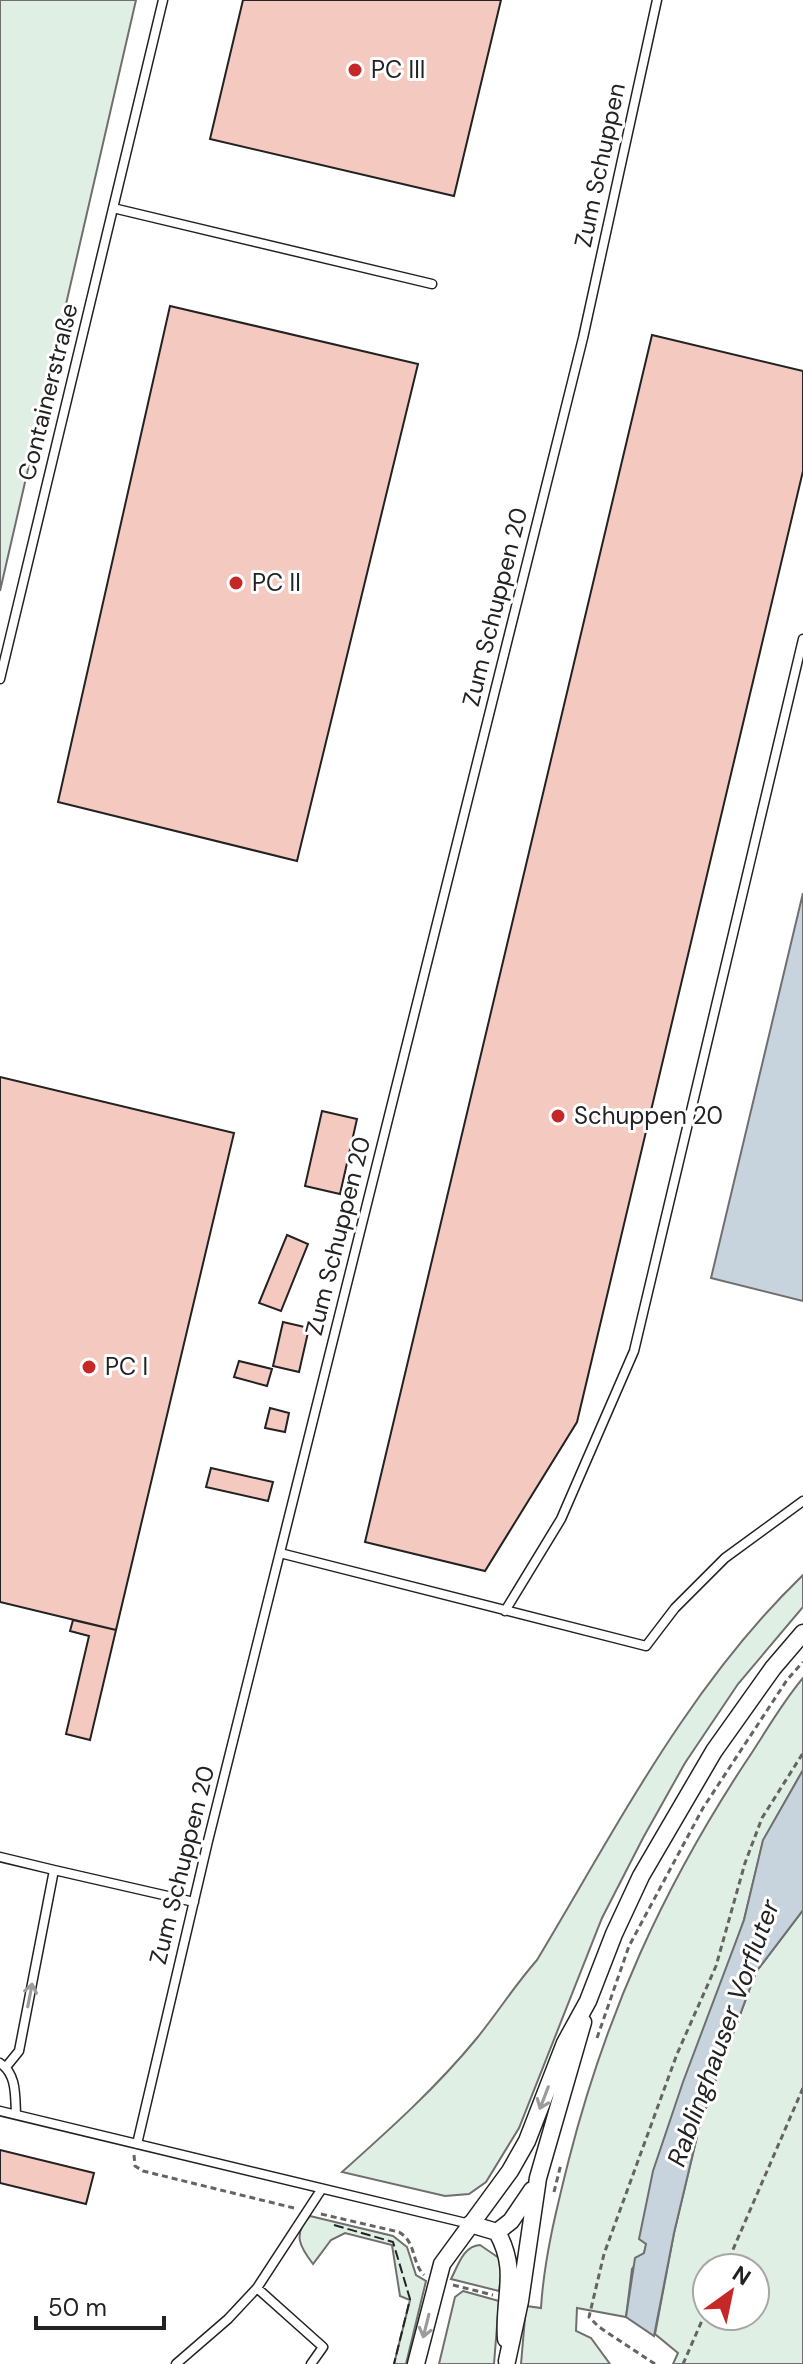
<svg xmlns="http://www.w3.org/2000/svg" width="803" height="2364" font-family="'DM Sans',sans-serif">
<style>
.green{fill:#e0efe3;stroke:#6f6f6f;stroke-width:2;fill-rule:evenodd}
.water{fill:#c7d3dd;stroke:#6f6f6f;stroke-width:2}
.building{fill:#f3c9c0;stroke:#222;stroke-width:2}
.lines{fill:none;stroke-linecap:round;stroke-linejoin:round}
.lane-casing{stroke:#222;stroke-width:11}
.street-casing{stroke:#222;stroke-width:19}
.path{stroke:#646464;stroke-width:3;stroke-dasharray:6 4;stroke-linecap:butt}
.lane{stroke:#fff;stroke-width:8}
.street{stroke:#fff;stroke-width:16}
.fence{stroke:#222;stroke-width:2;stroke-dasharray:10 4;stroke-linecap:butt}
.oneway{stroke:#9c9c9c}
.poi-dot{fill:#c62828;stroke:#fff;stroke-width:3}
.labels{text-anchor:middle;stroke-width:6;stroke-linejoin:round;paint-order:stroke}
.poi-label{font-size:24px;fill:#222;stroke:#fff;text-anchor:start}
.street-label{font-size:24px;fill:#222;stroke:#fff}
.water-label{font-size:26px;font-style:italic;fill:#222;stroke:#fff}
</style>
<rect width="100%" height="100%" fill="#fff"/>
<path class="green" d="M0,0H136L0,591Z
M803,1575V1607L738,1684L685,1763L643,1838L602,1918L519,2128L486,2182L469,2194L445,2196L342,2172C389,2130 437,2087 477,2038C498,2012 515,1985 537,1960C618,1825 689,1685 803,1575Z
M803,1678V1770L763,1841L744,1920L727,1968L644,2253L632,2269L626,2317L577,2308L576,2331L591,2338L610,2364H521L526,2306L541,2308C544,2258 557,2207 569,2159C606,2014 663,1888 745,1763C764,1735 781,1704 803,1678Z
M803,1910V2364H673L678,2353L655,2334L674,2233L699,2128L716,2079L756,1972ZM707,2268H755V2316H707Z
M310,2216L393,2236L407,2247L416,2275L426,2281L406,2364H394L410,2300L400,2296L392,2245L345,2233L331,2240L313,2264C300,2247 292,2234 310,2216Z
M480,2245L499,2258L502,2269L499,2291L451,2279C458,2266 463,2246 480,2245Z
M463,2291L499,2301L494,2364H439L455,2297Z"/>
<path class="water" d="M803,893V1301L711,1278Z
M803,1770V1910L756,1972L716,2079L699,2128L674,2233L654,2336L626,2317L635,2258L644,2253L646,2244L639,2239L653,2171L683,2082L744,1920L763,1840Z"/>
<path class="building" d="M243,0H501L454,196L210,139Z
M170,306L418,364L297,861L58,802Z
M652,335L803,371V471L577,1422L485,1571L365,1542Z
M0,1077L234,1133L116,1630L0,1602Z
M322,1111L357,1119L340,1194L305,1186Z
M287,1235L308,1244L281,1311L259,1303Z
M283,1322L309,1328L299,1372L273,1366Z
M239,1361L272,1369L267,1386L234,1377Z
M270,1408L289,1413L285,1432L265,1428Z
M211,1468L273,1482L268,1501L206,1487Z
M73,1620L116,1630L90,1740L66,1734L89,1636L70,1631Z
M0,2150L94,2173L86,2204L0,2183Z"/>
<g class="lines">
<defs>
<path id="lane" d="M113,208L432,284
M0,679L163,0
M280,1553L646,1646L675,1608L725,1558L803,1501
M505,1611L561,1519L634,1351L803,639
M0,1857L54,1870L19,2051L6,2067
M54,1870L194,1902
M0,2063C17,2074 15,2096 16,2114
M0,2111L470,2224
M137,2144L208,1841L583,338L657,0
M257,2288L323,2347L311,2364
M176,2364L228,2319L257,2288L321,2190"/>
<path id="street" d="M470,2224L497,2232L511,2221L532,2190
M497,2232C519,2271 503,2296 506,2339
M507,2361L520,2301L538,2178L583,2022
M416,2364L442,2264L510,2171L527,2141L565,2043L588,2001L614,1934L641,1876L714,1751L773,1668L803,1633"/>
</defs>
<use href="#lane" class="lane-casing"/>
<use href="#street" class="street-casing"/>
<path class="path" d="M597,2038L629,1946L703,1808L787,1680L803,1662
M134,2155L135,2166L143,2171L294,2208
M554,2192L561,2164
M321,2214L399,2232C417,2243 411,2262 424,2275
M725,2268L803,2088
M453,2285L493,2295
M655,2364L599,2327L589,2317L604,2254L677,2054L716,1966L745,1863L762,1818L803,1753
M683,2364L707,2309"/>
<use href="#lane" class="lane"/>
<use href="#street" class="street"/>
<path class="fence" d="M334,2225L393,2242L410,2299L394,2364"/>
</g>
<defs><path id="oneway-shaft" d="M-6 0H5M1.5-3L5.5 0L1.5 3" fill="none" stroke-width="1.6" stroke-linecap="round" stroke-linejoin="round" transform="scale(2)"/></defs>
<g class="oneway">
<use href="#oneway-shaft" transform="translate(30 1995) rotate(-79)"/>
<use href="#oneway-shaft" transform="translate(544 2098) rotate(111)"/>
<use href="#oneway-shaft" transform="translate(426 2326) rotate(104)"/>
</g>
<g class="poi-dot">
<circle cx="355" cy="70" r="8"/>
<circle cx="236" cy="583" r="8"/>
<circle cx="558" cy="1116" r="8"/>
<circle cx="89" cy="1367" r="8"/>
</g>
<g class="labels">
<g class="poi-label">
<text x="371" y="78">PC III</text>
<text x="252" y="591">PC II</text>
<text x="574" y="1124">Schuppen 20</text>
<text x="105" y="1375">PC I</text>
</g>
<g class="street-label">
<text transform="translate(600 165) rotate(-78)" y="8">Zum Schuppen</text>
<text transform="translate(48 392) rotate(-76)" y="8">Containerstraße</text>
<text transform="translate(495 607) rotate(-76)" y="8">Zum Schuppen 20</text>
<text transform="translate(338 1236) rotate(-76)" y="8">Zum Schuppen 20</text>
<text transform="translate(182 1865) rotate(-76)" y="8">Zum Schuppen 20</text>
</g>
<g class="water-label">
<text transform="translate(723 2033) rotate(-70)" y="9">Rablinghauser Vorfluter</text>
</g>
</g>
<g transform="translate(731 2292) rotate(33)"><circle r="38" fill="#ffffff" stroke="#a7a7a7" stroke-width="2"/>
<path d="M0-6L14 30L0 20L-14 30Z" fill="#c62828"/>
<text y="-12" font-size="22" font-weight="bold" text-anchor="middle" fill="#222222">N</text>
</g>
<path d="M36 2316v12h128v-12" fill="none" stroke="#222222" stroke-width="4"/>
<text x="48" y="2316" font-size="24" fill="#222222" stroke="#ffffff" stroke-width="6" paint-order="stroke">50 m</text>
</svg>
